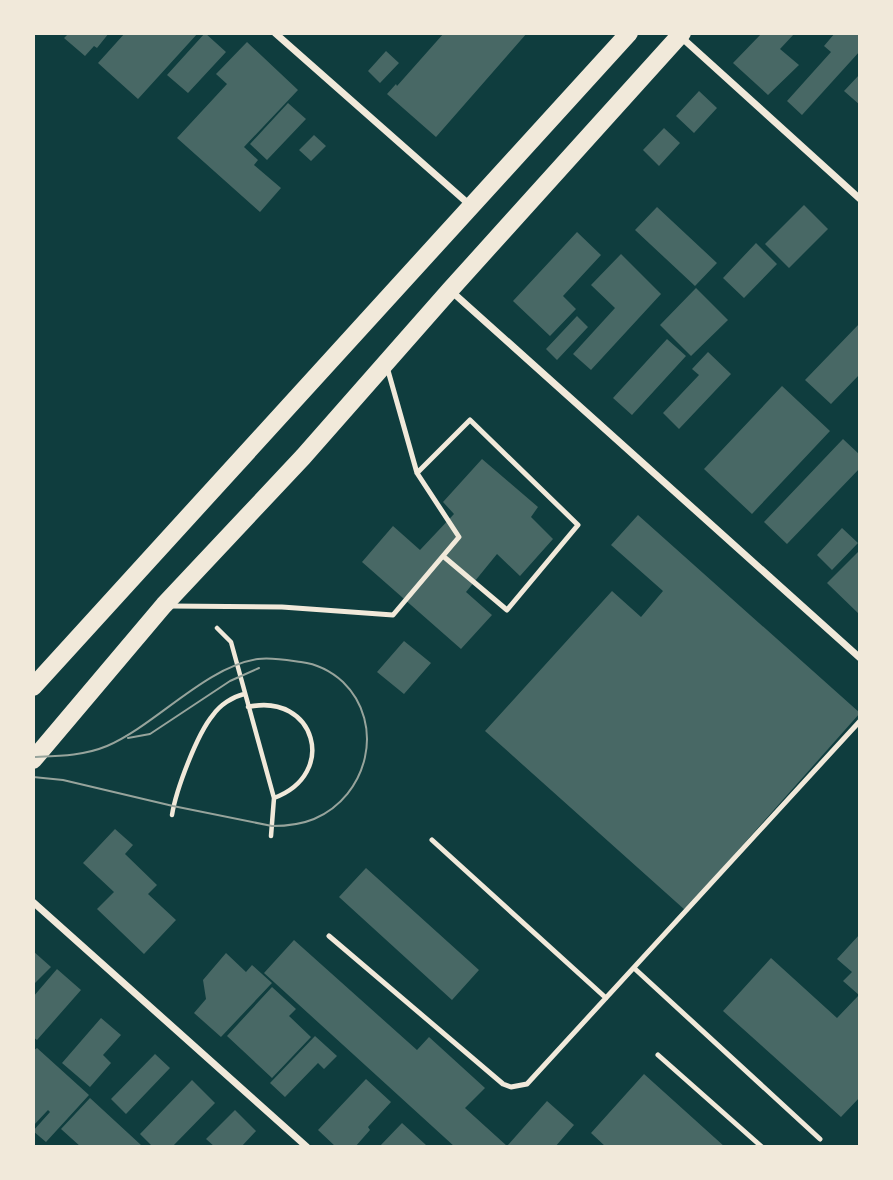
<svg xmlns="http://www.w3.org/2000/svg" width="893" height="1180" font-family="Poppins,sans-serif">
<style>
.building{fill:#486865}
.lines{fill:none;stroke-linecap:round;stroke-linejoin:round}
.path{stroke:#f1e9da;stroke-width:4.5}
.service{stroke:#f1e9da;stroke-width:5}
.minor{stroke:#f1e9da;stroke-width:7}
.primary{stroke:#f1e9da;stroke-width:18}
.tram{stroke:#97a49c;stroke-width:2}
</style>
<rect width="100%" height="100%" fill="#0f3d3e"/>
<path class="building" d="M69,33H109L97,48L94,46L85,56L64,38Z
M125,33H198L138,99L98,63Z
M205,33L226,52L188,93L167,75Z
M444,33H527L436,137L387,94L396,84L397,86Z
M762,33H795L780,49L799,65L768,95L733,63Z
M835,33H860V51L802,115L787,101L831,52L824,46Z
M247,42L298,90L244,147L258,160L254,165L281,188L260,212L177,138L227,84L216,74Z
M386,51L399,63L380,83L368,71Z
M860,74V105L844,91Z
M699,91L717,108L694,133L676,116Z
M288,103L306,119L267,160L250,144Z
M664,128L680,143L659,166L643,150Z
M314,135L326,146L311,161L299,150Z
M804,205L828,229L789,268L765,244Z
M657,207L717,263L695,286L635,230Z
M577,232L601,255L563,296L576,309L550,336L513,301Z
M756,243L777,264L744,298L723,278Z
M621,254L661,294L591,370L573,354L615,308L591,285Z
M696,288L728,320L691,356L660,325Z
M577,316L588,327L557,360L546,349Z
M860,323V374L831,404L805,380Z
M667,339L686,356L632,415L613,398Z
M708,352L731,374L679,429L663,413L699,375L692,369Z
M782,386L830,431L752,514L704,469Z
M843,439L860,455V468L787,544L764,522Z
M482,459L538,507L531,517L553,539L520,576L497,554L466,592L492,615L461,649L362,562L393,526L420,550L454,514L443,502Z
M638,515L860,713L685,910L485,731L612,591L641,617L663,591L611,545Z
M842,528L858,543L832,570L817,555Z
M860,550V615L827,583Z
M404,641L431,663L404,694L377,672Z
M115,829L133,845L125,854L157,885L148,894L176,920L144,954L97,909L114,892L83,863Z
M366,868L479,970L452,1000L339,897Z
M860,934V1097L841,1117L723,1011L771,958L837,1018L859,995L843,981L852,972L837,959Z
M294,940L417,1050L429,1037L485,1088L465,1108L507,1146L547,1101L574,1125L555,1147H455L264,973Z
M33,951L51,967L33,985Z
M226,953L246,972L252,965L272,983L221,1037L194,1013L206,999L203,980Z
M57,969L81,990L37,1040L33,1037V997Z
M272,987L296,1009L289,1016L311,1037L272,1078L227,1036Z
M101,1018L121,1035L103,1055L111,1063L90,1087L62,1063Z
M315,1036L337,1056L324,1069L318,1063L285,1097L270,1083Z
M37,1048L89,1095L46,1142L33,1131L50,1112L48,1110L33,1126V1051Z
M155,1054L170,1068L126,1114L111,1099Z
M644,1074L725,1147H606L591,1133Z
M366,1079L391,1102L368,1127L370,1130L355,1147H336L318,1130Z
M192,1080L215,1103L172,1147H153L140,1134Z
M90,1098L141,1145L139,1147H81L61,1129Z
M235,1110L256,1131L241,1147H215L206,1139Z
M402,1123L426,1145L379,1147Z"/>
<g class="lines">
<path class="path" d="M217,628L231,642L274,798L271,836
M248,707C315,692 339,774 274,798
M172,815C176,790 197,734 213,715C220,705 232,697 244,694"/>
<path class="service" d="M417,473L470,420L578,525L507,610L443,556
M170,606L282,607L393,615L459,537L417,473L387,367
M432,840L606,998
M329,936L503,1084L511,1087L527,1084L860,721
M634,968L820,1139
M658,1055L762,1147"/>
<path class="minor" d="M275,33L471,206
M680,36L860,199
M450,290L860,658
M33,902L307,1147"/>
<path class="primary" d="M33,687L629,33
M33,760L164,605L303,457L450,290L682,33"/>
<path class="tram" d="M128,738L150,734L230,681L259,668
M33,757C58,756 83,756 107,746C156,725 205,667 258,659C271,657 287,660 301,662C317,664 331,671 343,682C386,724 368,796 314,819C302,824 286,826 272,826L173,806L63,780L33,777"/>
</g>
<rect width="893" height="1180" fill="none" stroke="#f1e9da" stroke-width="70"/>
</svg>
